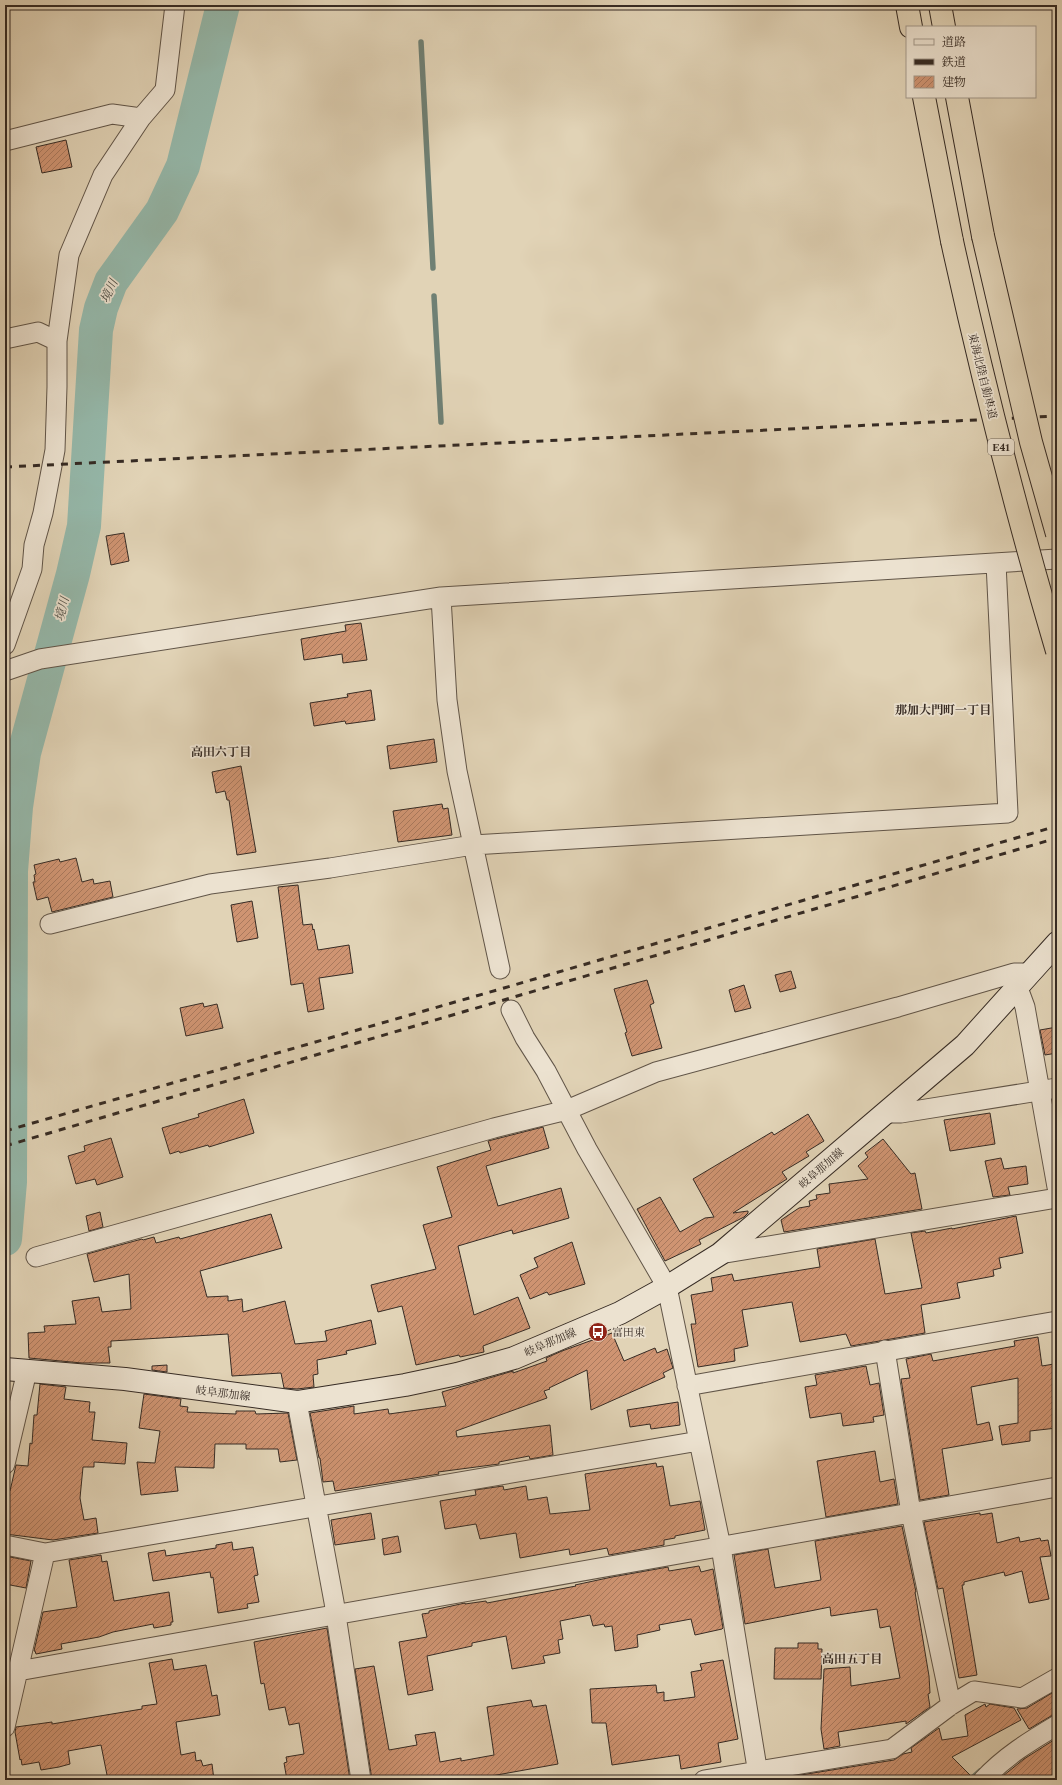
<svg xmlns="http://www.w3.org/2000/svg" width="1062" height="1785" font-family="'Libre Caslon Text','Noto Serif JP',serif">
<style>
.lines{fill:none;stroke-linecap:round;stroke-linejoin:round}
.stream{stroke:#6f8074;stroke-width:5.5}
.river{stroke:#95b8aa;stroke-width:34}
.building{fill:url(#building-hatch);stroke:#362b24}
.street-casing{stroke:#615548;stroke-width:21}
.secondary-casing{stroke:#362b24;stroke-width:24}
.highway-casing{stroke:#362b24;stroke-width:24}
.street{stroke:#ece2d0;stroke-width:19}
.secondary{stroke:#ece2d0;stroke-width:22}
.highway{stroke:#e1d3b6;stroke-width:22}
.rail{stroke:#362b24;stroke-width:3;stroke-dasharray:7 7;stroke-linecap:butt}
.highway-bridge-casing{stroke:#362b24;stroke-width:24;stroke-linecap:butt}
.highway-bridge{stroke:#e1d3b6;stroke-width:22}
.labels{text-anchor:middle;stroke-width:3.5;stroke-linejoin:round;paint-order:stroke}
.shield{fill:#ece2d0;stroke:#6d6258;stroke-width:1}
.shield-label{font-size:10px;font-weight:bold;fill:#362b24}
.street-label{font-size:11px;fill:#362b24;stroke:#ece2d0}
.poi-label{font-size:11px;fill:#362b24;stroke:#ece2d0;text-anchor:start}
.water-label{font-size:12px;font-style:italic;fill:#4e4e46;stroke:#ece2d0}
.neighbourhood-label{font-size:12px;font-weight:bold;fill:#362b24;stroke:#ece2d0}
</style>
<defs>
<pattern id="building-hatch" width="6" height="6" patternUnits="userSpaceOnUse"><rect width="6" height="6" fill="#cf9472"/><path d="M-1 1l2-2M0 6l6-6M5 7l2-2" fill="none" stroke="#a9795d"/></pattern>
</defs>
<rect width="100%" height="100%" fill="#e1d3b6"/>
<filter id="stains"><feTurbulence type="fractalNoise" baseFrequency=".005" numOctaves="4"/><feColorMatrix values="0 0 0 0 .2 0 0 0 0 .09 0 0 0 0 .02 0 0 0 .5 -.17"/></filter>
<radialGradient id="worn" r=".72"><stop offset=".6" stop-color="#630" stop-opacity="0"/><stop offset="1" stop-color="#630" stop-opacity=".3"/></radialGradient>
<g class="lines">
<path class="stream" d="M421,42L433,268
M434,296L441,422
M970,1780L980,1771"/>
<path class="river" d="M5,1239L10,1182L11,871L16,807L24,753L73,574L84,526L96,330L101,308L111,282L162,211L183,166L223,5"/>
</g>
<path class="building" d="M66,140L72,167L42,173L36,147Z
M124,533L129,561L111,565L106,536Z
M361,623L367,660L343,663L342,654L304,660L301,639L346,631L345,625Z
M371,690L375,720L346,724L345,721L314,726L310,703L348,697L347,694Z
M434,739L437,762L390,769L387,746Z
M241,766L256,852L237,855L229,800H227L225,791L216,793L212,772Z
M442,804L443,809L448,808L452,835L398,842L393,811Z
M76,858L82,882L93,879L94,884L110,881L113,897L52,912L48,897L37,900L33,882H35L34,875L36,874L34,865L59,859L60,862Z
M298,885L303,925L312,924L313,930L314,929L318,950L349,945L353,973L319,978L324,1009L308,1012L303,983L291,985L278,887Z
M252,901L258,938L237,942L231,905Z
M791,971L796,988L780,992L775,975Z
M647,980L654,1003L650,1005L662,1048L632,1056L625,1033L627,1032L614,989Z
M744,985L751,1008L735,1012L729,990Z
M203,1003L204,1007L217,1004L223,1028L186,1036L180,1008Z
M1057,1027V1053L1045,1055L1040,1030Z
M244,1099L254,1133L209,1147L208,1145L180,1153L179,1151L170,1154L162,1128L199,1117L198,1114Z
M990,1113L995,1144L950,1151L944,1120Z
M808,1114L824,1141L806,1152L809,1156L782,1172L787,1179L733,1213L748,1211V1213L744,1217L699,1240L701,1244L665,1261L637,1209L660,1197L680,1232L705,1218L714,1217L693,1179L772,1132L774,1135Z
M543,1127L549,1148L486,1166L498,1206L561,1188L569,1218L513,1234L512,1230L458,1246L474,1315L518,1297L530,1328L483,1346L484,1352L460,1357L459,1355L416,1365L402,1306L378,1312L371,1285L436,1269L423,1225L452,1217L437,1167L491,1150L488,1141Z
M111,1138L123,1177L97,1185L95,1179L76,1184L68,1156L85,1151L84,1146Z
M883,1139L911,1174L915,1173L922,1209L784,1232L781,1220L799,1208L810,1206L809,1201L817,1199L816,1195L830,1193L829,1184L868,1179L858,1166L868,1157L865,1153Z
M1001,1158L1004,1169L1026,1166L1028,1184L1008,1187L1010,1195L993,1197L985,1161Z
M100,1212L103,1227L89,1231L86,1216Z
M271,1214L282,1248L200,1271L207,1297L228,1296V1301L242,1299L243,1312L285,1301L295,1344L327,1341L325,1331L371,1320L376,1344L346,1351L347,1354L317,1360L318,1374L313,1375L314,1387L297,1389L284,1388L281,1373L232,1376L228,1334L111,1341V1347H108L110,1363H82L29,1358L28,1333L45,1332L44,1326L76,1324L72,1301L99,1297L102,1312L131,1309L129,1274L94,1282L87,1254L142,1239L143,1240L154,1237L156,1243L179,1237L180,1239Z
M1016,1216L1023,1253L999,1258L1001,1268L993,1270L994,1276L957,1283L960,1298L921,1305L925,1333L851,1346L846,1334L800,1342L792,1302L742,1310L748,1346L734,1349L735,1361L698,1367L691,1324H696L691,1295L713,1291L711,1278L732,1274L734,1281L820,1267L817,1249L875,1239L885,1294L922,1288L911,1233L925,1231L926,1233L952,1228V1229Z
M572,1242L585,1284L549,1295L547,1292L530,1299L520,1275L538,1267L534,1258Z
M612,1333L624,1361L655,1348L657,1353L667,1349L673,1368L663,1373L665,1377L591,1410L587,1370L549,1388L550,1389L544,1391L547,1398L456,1431L457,1437L550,1425L553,1455L530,1459L529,1456L499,1462V1464L438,1472L439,1474L335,1491L333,1481L323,1482L320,1458H319L310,1413L354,1406V1414L388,1409L389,1414L446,1406L442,1392L513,1371V1373L547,1361L546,1358L562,1351Z
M1038,1337L1042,1366L1054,1364L1057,1375V1428L1030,1431V1441L1002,1445L999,1426L1018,1423V1378L971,1387L977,1425L989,1422L993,1440L942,1449L949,1495L920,1500L901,1379L910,1378L906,1359L931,1354L933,1361L1015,1346L1014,1341Z
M167,1365V1372L152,1370V1366Z
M866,1366L870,1385L879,1383L884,1415L873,1417L874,1422L843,1426L841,1413L810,1418L805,1387L817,1385L815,1375Z
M40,1384L66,1387L64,1399L90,1402L89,1412H95L92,1440L127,1443L125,1464L94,1462V1467H83L80,1498L84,1520L96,1518L98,1533L53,1540L5,1534V1490L10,1491L16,1465L28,1466L30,1443L32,1444L34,1415H37Z
M144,1394L181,1399L180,1406L188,1407L187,1412L236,1414V1411H255L256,1414L288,1413L297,1460L280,1462L278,1449H246V1444H215L214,1468L175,1467L178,1491L141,1495L137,1462L155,1463L160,1431L139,1428Z
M678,1402L680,1425L651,1429L650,1424L630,1427L627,1410Z
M875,1451L880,1482L894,1479L898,1504L826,1517L817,1461Z
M656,1463L657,1467L663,1466L670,1506L700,1501L705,1530L675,1536V1538L664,1540V1545L609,1555L607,1548L570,1555L569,1549L520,1558L516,1533L480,1539L476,1524L445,1529L440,1501L476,1495L475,1490L503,1486L504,1490L526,1486L528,1500L547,1497L550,1514L590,1510L585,1474Z
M371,1513L375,1539L335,1545L331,1520Z
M980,1513V1515L992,1513L997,1543L1019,1537L1020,1542L1040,1538L1041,1541L1048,1540L1051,1556L1040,1557L1049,1599L1029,1603L1022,1571L1005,1576L1004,1572L964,1582V1585H962L977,1675L959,1678L943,1588L938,1589L924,1522Z
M902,1526L916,1592H915L929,1676L930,1693L928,1694L930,1707L906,1724V1721L838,1732L840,1746L824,1749L821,1729L824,1669L850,1667L851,1686L900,1678L890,1626L880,1628L877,1609L831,1616L830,1607L745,1624L734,1555L768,1549L775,1588L821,1580L815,1541Z
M398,1536L401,1552L384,1555L382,1539Z
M232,1542L233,1550L253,1547L258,1575L254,1576L259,1602L247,1604L248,1608L218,1613L213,1577L211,1578L210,1572L153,1581L148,1553L165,1550L166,1556L216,1548V1545Z
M101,1555L102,1562L107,1561L114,1601L169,1592L173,1622H171V1625L154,1628L153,1624L113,1632L99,1637L61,1644L62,1649L36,1654L35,1651H34L43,1612L77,1607L69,1560Z
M5,1556L31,1561L26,1588L5,1584Z
M699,1566L701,1572L713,1569L723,1628L722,1629L695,1635L691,1619L659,1625L660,1630L637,1635L638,1647L615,1651L612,1626L605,1627L604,1624L593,1626L590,1615L560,1621L563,1639L558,1640L560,1653L543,1656L545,1663L512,1669L506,1636L472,1643V1646L427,1656L433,1690L408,1695L399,1642L427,1637L422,1614L429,1613V1611L465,1603V1604L486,1601L487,1603L576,1586L575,1585L612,1577L668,1567L669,1571Z
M327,1628L350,1780H287L284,1763L287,1762L286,1757L304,1754L299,1723L289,1725L285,1707L269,1710L264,1683L261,1684L254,1642Z
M798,1643H818V1649H822L821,1679H774L775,1648H798Z
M172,1659L174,1670L206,1665L212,1696L217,1695L220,1715L176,1722L181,1755L195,1752L196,1761L201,1760L203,1766L212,1764L214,1780H108L101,1745L68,1751L70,1764L59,1767L41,1770L39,1762L22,1765L21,1759L20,1760L15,1732L16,1727L52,1722V1724L142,1709V1706L157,1704L149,1663Z
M723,1660L738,1739L718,1743L721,1762L681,1769L679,1755L612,1765L606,1723H592L590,1689L656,1685L657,1693L664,1692V1701L695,1697L691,1672L702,1670L700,1664Z
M374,1666L389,1750L417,1745L415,1735L435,1732L440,1762L461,1758V1761L494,1755L487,1707L531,1700L533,1707L546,1705L558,1764L469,1780H372L355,1669Z
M1052,1693L1057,1702V1714L1051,1716L1029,1729L1017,1709L1027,1708Z
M985,1704L986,1707L990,1704L1014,1708L1021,1720L952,1757L972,1777V1780H782V1778L894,1760L903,1754L912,1752L911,1748L939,1728L942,1740L968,1736L965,1715Z
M1057,1738V1780H998L1024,1759Z"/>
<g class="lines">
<defs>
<path id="street" d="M5,141L112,114L141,118
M5,339L38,332L57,341
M441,597L447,700L457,771L500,969
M5,645L32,569L34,545L43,513L55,450L57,387V341L69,255L103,175L141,118L165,90L175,5
M5,671L40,659L441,597L1057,559
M50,924L210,884L330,868L473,845L1008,813L996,563
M1018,988L1025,1007L1057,1187
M511,1010L525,1038L546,1071L587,1149L667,1287L721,1547L759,1780
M885,1113H901L1057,1088
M720,1254L1057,1198
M36,1257L494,1128L567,1110L656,1072L898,1007L1014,973H1031
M885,1350L911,1513L951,1705
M687,1386L1057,1321
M297,1402L334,1602L361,1780
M5,1464L27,1371
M5,1545L45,1553L699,1441
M18,1671L1057,1487
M5,1727L45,1553
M704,1780L892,1749L951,1705L974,1691L1022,1698L1057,1678
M983,1780C1004,1757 1030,1741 1057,1725"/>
<path id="secondary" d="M5,1369L125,1379L297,1402L405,1385L457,1374L514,1358L620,1313L667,1287L720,1254L965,1045L1057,943"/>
<path id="highway" d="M907,5L911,27
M940,5L944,27
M924,97L952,241
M957,97L983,236"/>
</defs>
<use href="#street" class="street-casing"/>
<use href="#secondary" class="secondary-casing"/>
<use href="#highway" class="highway-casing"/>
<use href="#street" class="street"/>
<use href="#secondary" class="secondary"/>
<use href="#highway" class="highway"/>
<path class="rail" d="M5,467L1057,416
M5,1131L504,988L1057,826
M5,1146L1057,838"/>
<defs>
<path id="highway-bridge" d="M983,236L1031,442L1057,534
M952,241C982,378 1017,515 1057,651"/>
</defs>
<use href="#highway-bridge" class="highway-bridge-casing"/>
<use href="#highway-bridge" class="highway-bridge"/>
</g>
<defs>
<symbol id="bus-disc" viewBox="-11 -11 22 22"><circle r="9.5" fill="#8f2418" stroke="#ece2d0"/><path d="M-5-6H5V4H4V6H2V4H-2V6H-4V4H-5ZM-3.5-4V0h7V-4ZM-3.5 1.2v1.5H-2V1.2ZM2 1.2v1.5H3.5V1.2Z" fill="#fff"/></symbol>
</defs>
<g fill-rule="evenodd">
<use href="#bus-disc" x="587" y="1321" width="22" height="22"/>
</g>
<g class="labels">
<rect class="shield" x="988" y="439" width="26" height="16" rx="3"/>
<g class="shield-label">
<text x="1001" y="451">E41</text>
</g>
<g class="street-label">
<text transform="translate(983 376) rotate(76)" y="4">東海北陸自動車道</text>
<text transform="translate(821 1168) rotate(-41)" y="4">岐阜那加線</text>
<text transform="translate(550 1342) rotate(-23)" y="4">岐阜那加線</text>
<text transform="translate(223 1393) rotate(7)" y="4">岐阜那加線</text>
</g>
<g class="poi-label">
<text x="612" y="1336">富田東</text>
</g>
<g class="water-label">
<text transform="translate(109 291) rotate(-65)" y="4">境川</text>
<text transform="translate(62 609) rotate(-75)" y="4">境川</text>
</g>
<g class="neighbourhood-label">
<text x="943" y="714">那加大門町一丁目</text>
<text x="221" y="756">高田六丁目</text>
<text x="852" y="1663">高田五丁目</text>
</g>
</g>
<rect width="1062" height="1785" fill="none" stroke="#e1d3b6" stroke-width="20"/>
<rect x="6" y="6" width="1050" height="1773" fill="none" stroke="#362b24" stroke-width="2"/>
<rect x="10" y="10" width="1042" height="1765" fill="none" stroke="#362b24"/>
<rect x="906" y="26" width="130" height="72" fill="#ece2d0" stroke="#a3998b"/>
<rect x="914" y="39" width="20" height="6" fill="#ece2d0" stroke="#a3998b"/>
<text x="942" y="46" font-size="12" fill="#362b24">道路</text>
<rect x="914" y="59" width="20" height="6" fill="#362b24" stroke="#a3998b"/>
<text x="942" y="66" font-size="12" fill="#362b24">鉄道</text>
<rect x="914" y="76" width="20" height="12" fill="url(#building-hatch)" stroke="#a3998b"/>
<text x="942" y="86" font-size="12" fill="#362b24">建物</text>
<rect width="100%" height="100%" filter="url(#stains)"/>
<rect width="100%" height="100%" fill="url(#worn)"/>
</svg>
